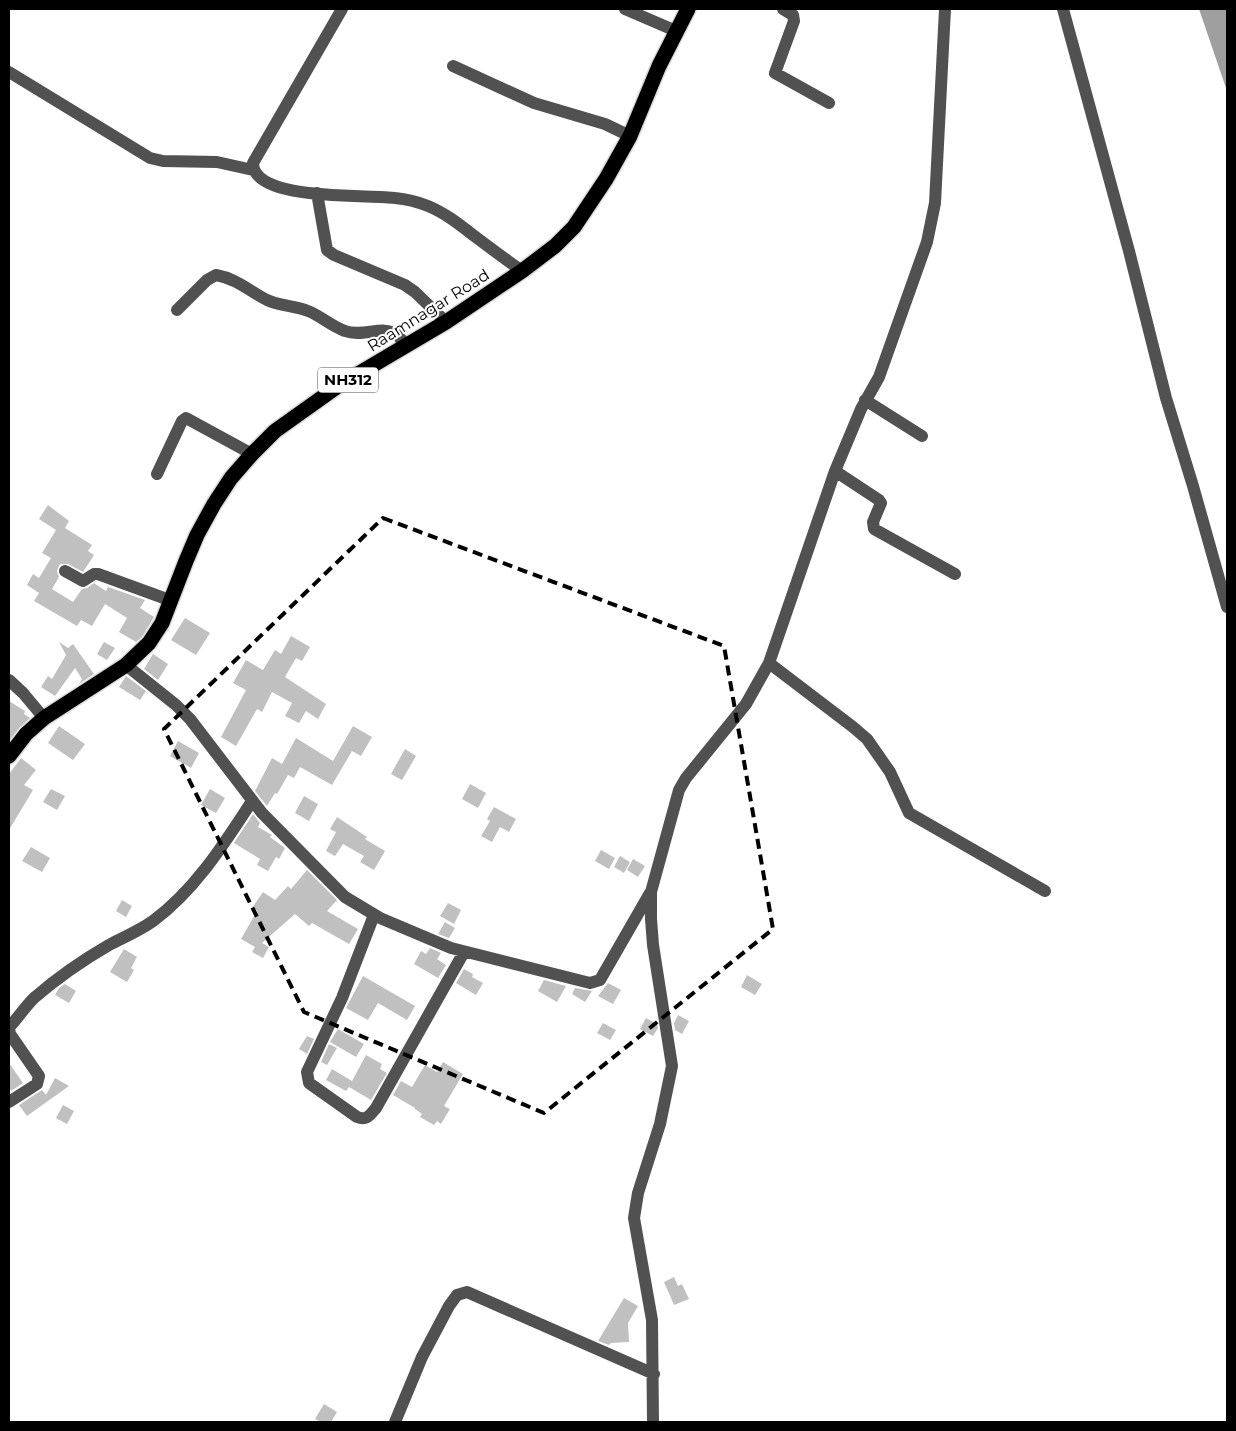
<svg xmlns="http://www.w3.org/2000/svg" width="1236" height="1431" font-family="Montserrat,sans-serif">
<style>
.water{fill:#9f9f9f}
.building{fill:#c0c0c0}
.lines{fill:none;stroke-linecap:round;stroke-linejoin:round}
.highway-casing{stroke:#dbdbdb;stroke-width:18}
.minor{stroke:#515151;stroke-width:12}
.highway{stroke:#000;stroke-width:15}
.marked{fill:none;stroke:#000;stroke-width:4;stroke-dasharray:10 6;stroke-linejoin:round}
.labels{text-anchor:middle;stroke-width:4;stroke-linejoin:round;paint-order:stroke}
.shield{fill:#fff;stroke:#4c4c4c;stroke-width:1}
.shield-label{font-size:15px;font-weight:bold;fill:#000}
.street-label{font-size:16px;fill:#000;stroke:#fff}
</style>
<rect width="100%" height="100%" fill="#fff"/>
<path class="water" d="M1199,9H1227V91Z"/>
<path class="building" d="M48,505L69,521L65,528L92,545L88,551L94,555L83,572L68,564H60L57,571L59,577L52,589L73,602L82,589L87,588L94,583L106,591L108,587L111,588L145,600L140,608L154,617L142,637L136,642L119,632L127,618L105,604L92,626L81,620L77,626L34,601L39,593L27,585L33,574L39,578L51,558L42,553L56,530L39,519Z
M185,618L210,633L196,655L171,640Z
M291,636L310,647L302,661L296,658L285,677L326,704L318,719L306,711L299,723L285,716L292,703L272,692L262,712L257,709L236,746L221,737L246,690L233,683L246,660L263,670L275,650L281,654Z
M59,642L68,648L73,644L94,674L79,684L82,679L75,668L55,696L41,687L48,676L52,679L66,655Z
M104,642L115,648L107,660L97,654Z
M153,654L168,664L158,680L144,669Z
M126,676L146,691L140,700L119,687Z
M9,701L25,711L24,714L30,718L19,728L9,741Z
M59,726L85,744L73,760L48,743Z
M353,726L372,737L361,756L352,751L332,785L300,767L294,778L288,775L277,794L275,793L267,806L255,791L272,758L282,764L296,738L333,761Z
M178,741L199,753L191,768L170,756Z
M405,749L416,756L402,780L391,774Z
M21,758L36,770L24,785L33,790L9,830V774Z
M470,784L486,793L478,808L462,799Z
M51,789L65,796L57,810L43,802Z
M210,789L225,798L216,813L201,805Z
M304,796L318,804L309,821L295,813Z
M494,807L516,819L509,832L500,827L492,842L481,836L490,821L487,819Z
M253,814L260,823L258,827L272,835L270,837L285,848L279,859L276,857L268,871L257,865L260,859L234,843Z
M337,817L367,837L365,839L385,851L374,870L360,862L364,856L343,844L335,856L326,851L336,832L330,829Z
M31,847L50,858L42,872L22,861Z
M601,850L615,858L609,869L595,861Z
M620,856L630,862L624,873L614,867Z
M633,859L645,866L638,877L627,870Z
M307,870L337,900L327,911L358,929L349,944L312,923L309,926L295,914L262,943L269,947L263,958L252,952L255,947L241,939L257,911L252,908L263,892L275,900L288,886L291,889Z
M122,900L132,906L126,917L116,911Z
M448,903L461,910L454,924L440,916Z
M445,922L455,928L449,938L438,934Z
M430,948L441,953L437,959L446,965L438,978L414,964L421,951L426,954Z
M124,949L137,957L131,968L134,970L127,982L110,972Z
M464,969L473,974L472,977L483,983L476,995L456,983Z
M747,975L762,984L755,995L741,987Z
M363,976L415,1006L407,1020L378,1003L368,1020L346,1008Z
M544,980L566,986L557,1002L538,991Z
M608,983L621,990L613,1004L598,996Z
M65,984L76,991L69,1003L55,995L59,988Z
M575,988L592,991L585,1002L572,994Z
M678,1015L689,1021L682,1034L675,1030L674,1023Z
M646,1018L657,1024L658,1028L653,1036L640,1029Z
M603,1023L616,1030L610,1040L597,1033Z
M338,1029L364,1044L356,1057L330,1042Z
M307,1036L314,1039L307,1054L299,1049Z
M329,1044L337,1048L327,1065L321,1062Z
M366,1055L382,1064L380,1069L387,1073L371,1100L349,1087L346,1091L326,1080L332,1069L352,1081Z
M443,1062L463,1074L444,1106L450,1109L441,1124L437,1121L434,1125L420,1117L422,1114L415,1109V1108L393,1095L401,1081L412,1087L425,1065L437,1072Z
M9,1063L23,1083L11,1091L9,1087Z
M55,1078L69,1086L27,1116L19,1105L42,1090L46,1095Z
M63,1105L74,1111L67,1124L56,1118Z
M674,1277L678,1286L682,1284L689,1299L674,1305L664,1282Z
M624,1298L638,1306L628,1323L629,1342L611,1343L609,1345L598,1341Z
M324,1404L337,1412L331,1422H321L315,1419Z"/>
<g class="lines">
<defs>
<path id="highway" d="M9,756L26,734L44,718L126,665L149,643L162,623L186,561L197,535L214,504L231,478L252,454L275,431L341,384L446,322L522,271L555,246L574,227L606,179L630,136L659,66L688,9"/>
</defs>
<use href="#highway" class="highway-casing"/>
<path class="minor" d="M342,9L253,163C253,202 368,194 395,198C406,199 418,202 428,206C445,213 459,224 473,235C489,247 505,259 522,271
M625,9L676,31
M783,9L793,15L794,21L775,73L829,103
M1063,9L1129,251L1166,398L1193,486L1227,607
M453,66L534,103L605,124L630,136
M9,72L150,158L163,161L217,162L253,170
M317,193L327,250L334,255L405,285L415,292L446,322
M177,310L207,280L216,275C238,279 249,291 267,300C280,306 295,306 308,311C321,316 331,326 345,331C363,338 383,324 397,335C400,338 404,342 407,346
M865,400L922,436
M835,471L879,500L881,503L873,522L874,529L955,574
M157,474L182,421L186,418L252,454
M65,571L83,581L94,574H98L172,601
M769,663L853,727L867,739L890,772L909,813L1045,891
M126,665L176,705L190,719L262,813L345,897L380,918L451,948L590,983L600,980L650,893
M9,680L23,693L44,718
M374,915L342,998L307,1072L309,1083L357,1117C367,1121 370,1115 376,1108L464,952
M9,1102L37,1084L39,1076L10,1034L9,1028L12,1024C19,1016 26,1006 34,998C57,978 83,960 109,945C124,937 139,931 153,921C195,890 224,844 252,801
M395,1422L422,1357L449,1306L457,1295L467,1292L654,1374
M653,1422L652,1320L634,1218L638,1193L660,1124L672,1066L653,945L651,919V892L679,790L686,778L746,704L769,663L835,471L861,409L879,377L927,242L935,203L945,9"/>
<use href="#highway" class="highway"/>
</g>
<path class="marked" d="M383,518L724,646L773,929L544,1113L304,1012L164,729Z"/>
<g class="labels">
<rect class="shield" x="318" y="367.5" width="60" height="25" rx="4"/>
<g class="shield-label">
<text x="348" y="385">NH312</text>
</g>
<g class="street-label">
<text transform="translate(428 310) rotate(-32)" y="6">Raamnagar Road</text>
</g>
</g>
<rect width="1236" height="1431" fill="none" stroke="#000000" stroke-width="20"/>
</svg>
